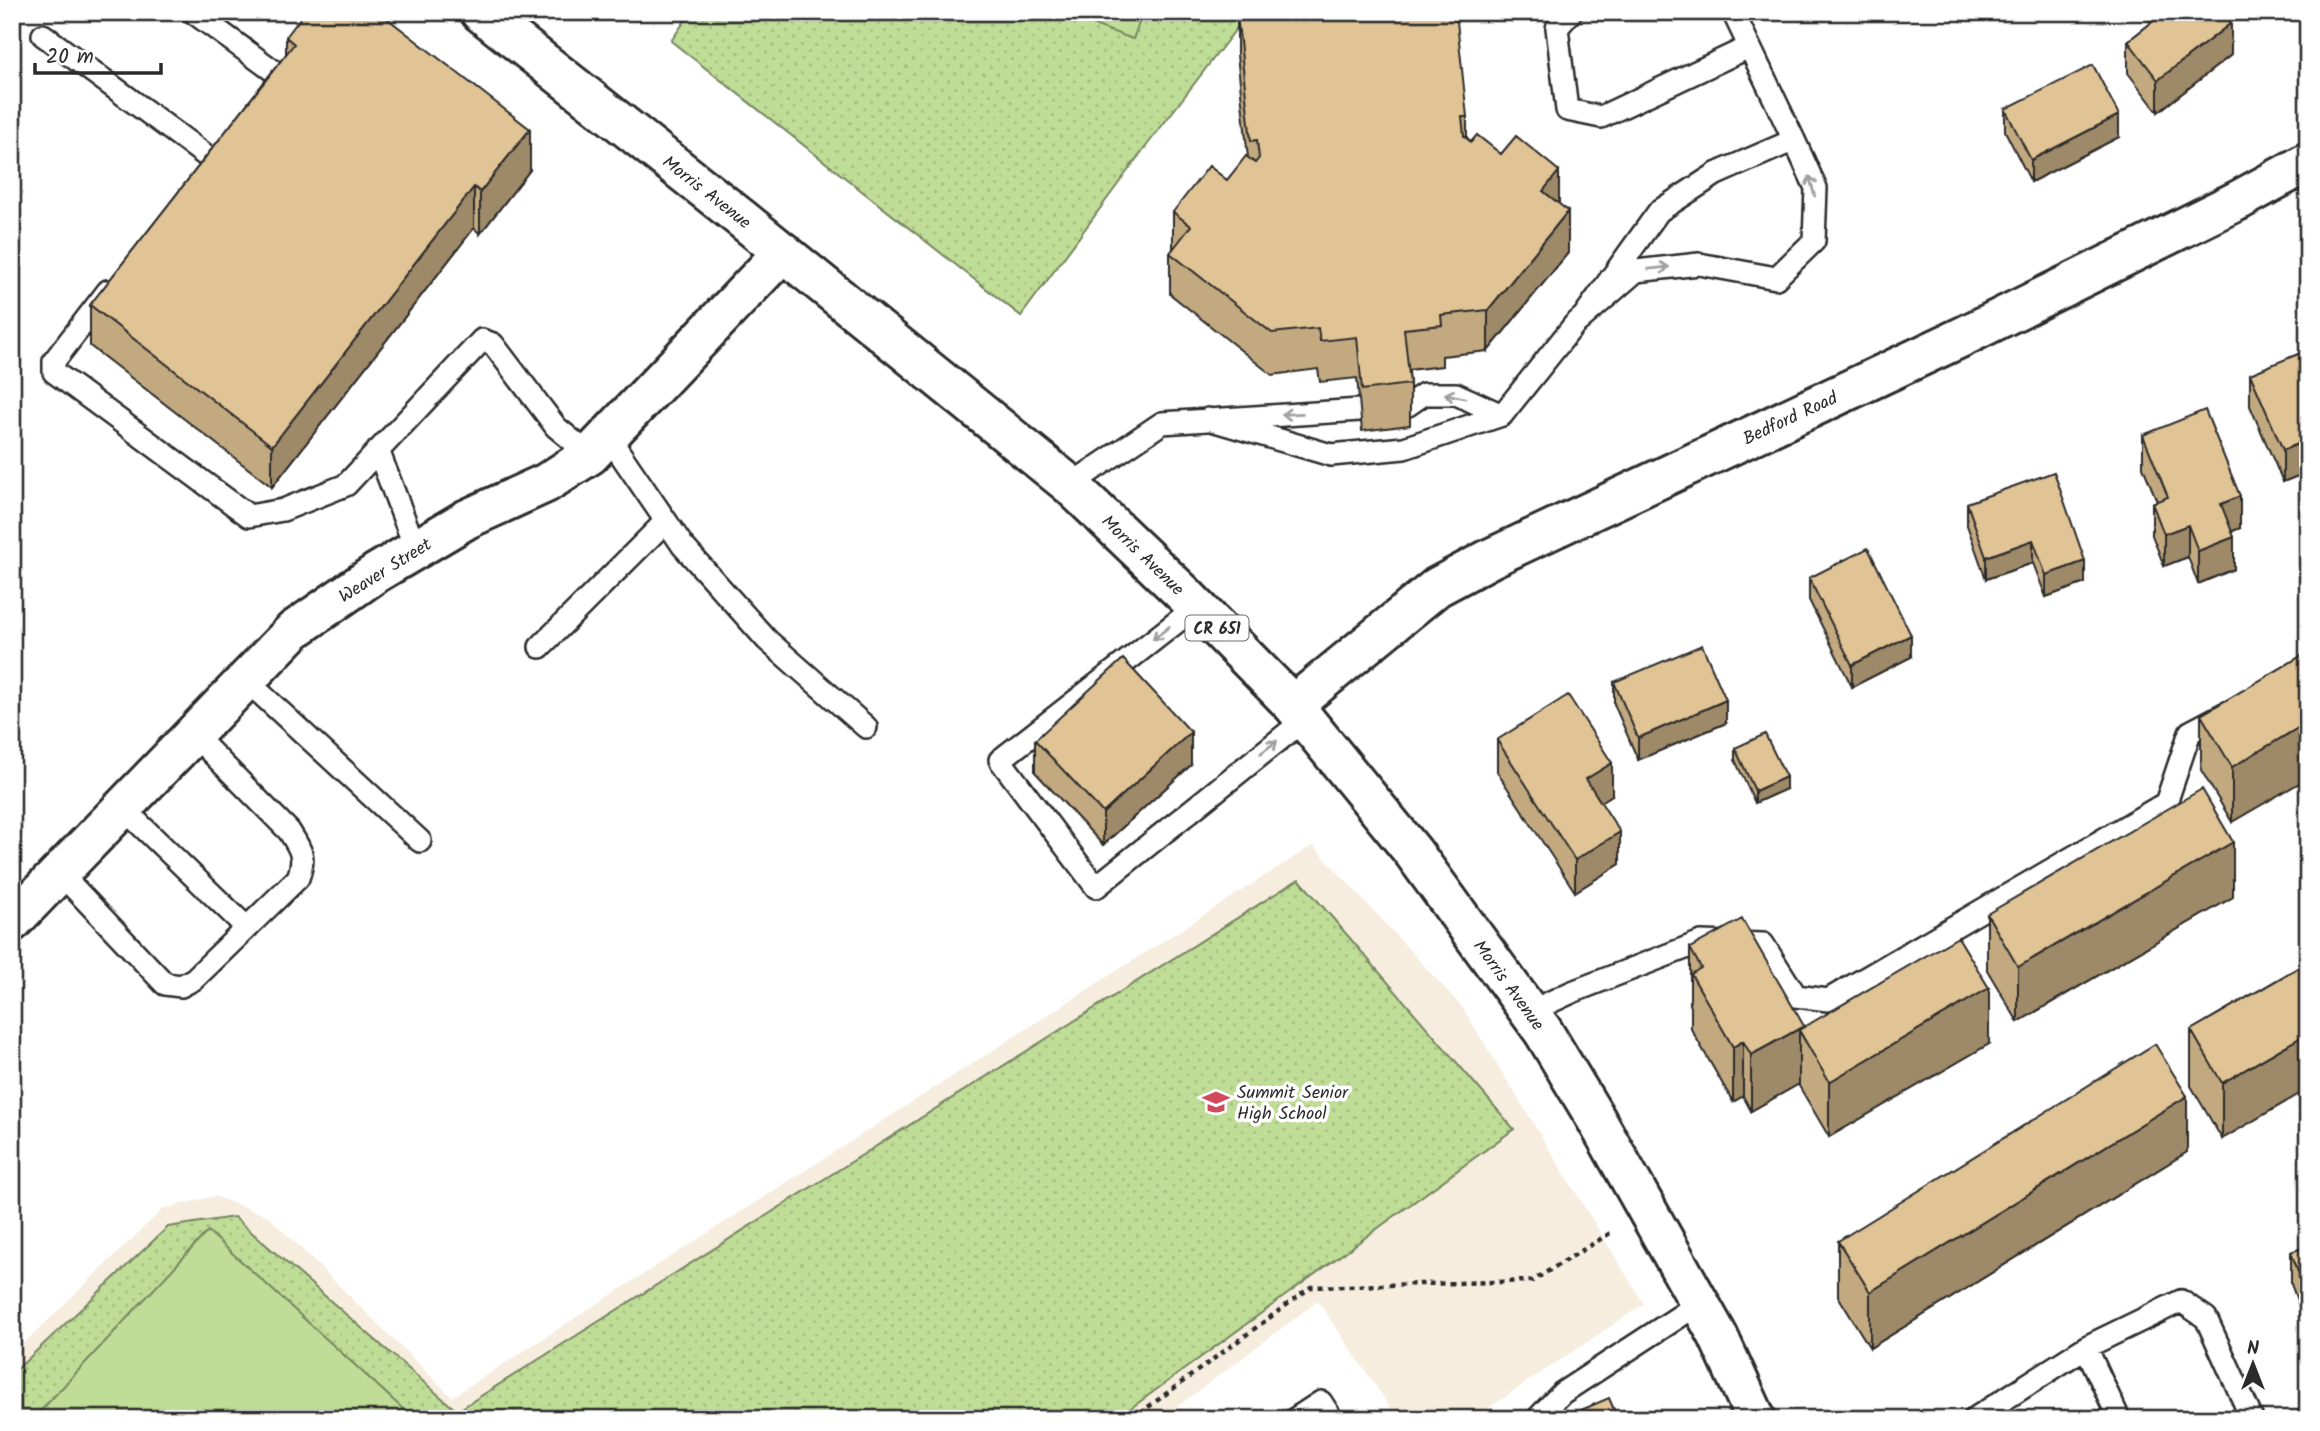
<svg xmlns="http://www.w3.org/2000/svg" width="2320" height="1431" font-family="Kalam,sans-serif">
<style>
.built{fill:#f6eddf}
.park{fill:url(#park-dots);stroke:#758460;stroke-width:2}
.pitch{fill:#bfdd96;stroke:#758460;stroke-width:2}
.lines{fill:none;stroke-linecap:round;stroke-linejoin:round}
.lane-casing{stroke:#2b2b2b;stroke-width:26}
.street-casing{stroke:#2b2b2b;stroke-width:44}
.primary-casing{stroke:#2b2b2b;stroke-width:44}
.path{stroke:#2b2b2b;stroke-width:4.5;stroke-dasharray:5 5;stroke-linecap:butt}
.lane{stroke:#fff;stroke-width:21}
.street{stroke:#fff;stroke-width:38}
.primary{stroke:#fff;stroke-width:38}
.wall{fill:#c2a980;stroke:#2b2b2b;stroke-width:2}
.shaded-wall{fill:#9e8968;stroke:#2b2b2b;stroke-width:2}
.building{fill:#e1c495;stroke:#2b2b2b;stroke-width:2}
.oneway{stroke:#a0a0a0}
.labels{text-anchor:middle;stroke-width:7;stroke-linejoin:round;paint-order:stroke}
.shield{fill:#fff;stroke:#6b6b6b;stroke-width:2}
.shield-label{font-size:16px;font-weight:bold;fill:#2b2b2b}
.street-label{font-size:18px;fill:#2b2b2b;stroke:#fff}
.poi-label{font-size:18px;fill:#2b2b2b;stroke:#fff;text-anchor:start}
</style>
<defs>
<pattern id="park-dots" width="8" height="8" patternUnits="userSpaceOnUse" patternTransform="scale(1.75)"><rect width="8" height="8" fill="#bfdd96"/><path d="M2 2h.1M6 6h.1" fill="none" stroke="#a4be81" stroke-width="1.8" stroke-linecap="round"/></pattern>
</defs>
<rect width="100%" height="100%" fill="#fff"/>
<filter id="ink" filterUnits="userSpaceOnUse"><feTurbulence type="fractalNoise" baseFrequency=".0143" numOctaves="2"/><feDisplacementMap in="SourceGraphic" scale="14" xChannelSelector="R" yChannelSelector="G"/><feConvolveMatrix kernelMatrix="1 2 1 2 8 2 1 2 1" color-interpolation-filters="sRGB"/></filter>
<g filter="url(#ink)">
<path class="built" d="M1313,845L1462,1007L1644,1304L1472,1419H1398L1318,1301L1161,1419H12V1355L163,1209L214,1196L268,1216L452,1397Z"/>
<path class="park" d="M691,12H1249L1135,161L1021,316L671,41Z
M1299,879L1514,1129L1116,1419H12V1374L168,1227L234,1217L457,1411Z"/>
<path class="pitch" d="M1057,12H1143L1133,39Z
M208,1231L414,1419H33Z"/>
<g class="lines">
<defs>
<path id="lane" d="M193,12L275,72
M1571,12L1557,28L1567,110L1601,117L1749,47
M1733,12L1794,140
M43,35L212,160
M108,291L54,361V372L249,516L283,510L346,485L482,340L493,344L556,427L590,455
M1408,405L1424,394H1456L1502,415
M1208,419L1331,455L1404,448L1502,415L1574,325L1636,271L1699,264L1776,278L1814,241L1816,188L1794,140L1716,174L1659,211L1584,316
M608,436L683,546L767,640L866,727
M378,450L416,550
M1070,485L1162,423L1360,410
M1196,607L1000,760L1096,887L1304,720
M540,647L666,521
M246,680L420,841
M123,808L247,928
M60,873L165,984L181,986L194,979L298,878C306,856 301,850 289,831L193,734
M1529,1012L1572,992L1701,942L1763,944L1796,996L1828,1000L2166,803L2190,732L2226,713
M2086,1347L2119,1419
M1295,1419L1321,1402L1332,1419
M1537,1419L1562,1393L1700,1303
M1974,1419L2086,1347L2181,1301L2206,1318L2252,1419"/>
<path id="street" d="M1293,705L1437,587L1491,558L1962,337L2239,200L2308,162
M12,922L294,630L376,573L467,519L546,483L590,455L783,252"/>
<path id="primary" d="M480,12L742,219L1070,485L1185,595L1293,705L1413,852L1543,1031L1596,1119L1718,1336L1756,1419"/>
</defs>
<use href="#lane" class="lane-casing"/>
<use href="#street" class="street-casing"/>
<use href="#primary" class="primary-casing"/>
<path class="path" d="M1132,1419L1311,1287L1532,1281L1612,1232"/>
<use href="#lane" class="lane"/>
<use href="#street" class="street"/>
<use href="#primary" class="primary"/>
</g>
<path class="wall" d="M2143,12H2223L2231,55L2158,112L2128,73V41L2151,23Z
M2260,12H2279L2266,21Z
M1237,14L1467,117V138L1559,204L1568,253L1488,351L1442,356V366L1409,370L1410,384V425L1362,431L1357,378L1320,382L1318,369L1272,375L1170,294V253L1173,249V212L1227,180L1248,158L1237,55Z
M286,37L530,170L480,234L474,228L272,487L90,346V305L286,54Z
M2005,109L2119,137L2031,182L2005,131Z
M2308,350V481L2305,473L2283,482L2250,406V374Z
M2143,435L2240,528L2232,531L2234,569L2198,584L2188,557L2164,566L2152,535V503L2157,501L2143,467Z
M2054,472L2085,583L2046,597L2033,563L1986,579L1967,525V503Z
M1809,578L1911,657L1852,687L1809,600Z
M2308,652L2232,822L2201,770V715Z
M1614,682L1726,723L1638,760L1614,704Z
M1035,740L1191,765L1103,845L1035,772Z
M1497,740L1612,795L1600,802L1620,864L1575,892L1497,772Z
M1735,748L1786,789L1755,803L1735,760Z
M2233,897L2018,1022L1987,970V914Z
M1690,948L1804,1028L1989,1044L1829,1137L1799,1086V1084L1751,1111L1743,1096L1733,1102L1691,1029V1007L1690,1004Z
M2308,962L2222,1139L2191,1086V1030Z
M2187,1152L1870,1348L1838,1296V1241Z
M2308,1246V1330L2291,1284V1252Z"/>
<path class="shaded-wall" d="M2266,12H2279L2266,21Z
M2231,23V55L2158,112V80Z
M2119,115V137L2031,182V160Z
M530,129V170L480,234V192Z
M1559,171V213L1543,191Z
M474,187V228L272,487V446Z
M1568,211V253L1488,351V310Z
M2305,441V473L2283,482V450Z
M2240,496V528L2221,536V504Z
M2188,525V557L2164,566V534Z
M2234,537V569L2198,584V551Z
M2033,540V563L1986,579V557Z
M2085,561V583L2046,597V575Z
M1911,635V657L1852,687V665Z
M1726,700V723L1638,760V738Z
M2308,722V778L2232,822V767Z
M1191,732V765L1103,845V813Z
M1612,763V795L1586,812V779Z
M1786,777V789L1755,803V791Z
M1620,832V864L1575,892V860Z
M2233,842V897L2018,1022V967Z
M1989,988V1044L1829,1137V1082Z
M1804,1026V1039L1799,1030V1084L1751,1111V1055Z
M2308,1033V1089L2222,1139V1083Z
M1743,1041V1096L1733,1102V1047Z
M2187,1096V1152L1870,1348V1292Z
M16,1099V1121L12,1125V1103Z"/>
<path class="building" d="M305,12H379L530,129L480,192L474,187L272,446L90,305L294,44L286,37Z
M1255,12H1456L1467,117H1462L1464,136L1471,142L1477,135L1501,154L1516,136L1559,171L1543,191L1568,211L1488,310L1441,315L1442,325L1404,329L1410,384L1362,390L1357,337L1320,341L1318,328L1272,333L1170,253L1191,226L1173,212L1209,166L1227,180L1246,156L1255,163L1259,158L1257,140L1251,141L1237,14Z
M2165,12H2223L2231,23L2158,80L2128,41Z
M2093,65L2119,115L2031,160L2005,109Z
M2308,350V449L2305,441L2283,450L2250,374Z
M2205,410L2240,496L2221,504L2234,537L2198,551L2188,525L2164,534L2152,503L2168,497L2143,435Z
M2054,472L2085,561L2046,575L2033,540L1986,557L1967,503Z
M1868,548L1911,635L1852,665L1809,578Z
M1702,645L1726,700L1638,738L1614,682Z
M2308,652V722L2232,767L2201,715Z
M1123,659L1191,732L1103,813L1035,740Z
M1568,695L1612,763L1586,779L1620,832L1575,860L1497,740Z
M1765,734L1786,777L1755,791L1735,748Z
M2202,789L2233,842L2018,967L1987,914Z
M1742,919L1804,1026L1751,1055L1743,1041L1733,1047L1691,974L1701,968L1690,948Z
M1958,937L1989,988L1829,1082L1799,1030Z
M2308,962V1033L2222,1083L2191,1030Z
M2155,1044L2187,1096L1870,1292L1838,1241Z
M2308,1246V1298L2291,1252Z
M1609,1398L1618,1419H1560Z"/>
<defs><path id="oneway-shaft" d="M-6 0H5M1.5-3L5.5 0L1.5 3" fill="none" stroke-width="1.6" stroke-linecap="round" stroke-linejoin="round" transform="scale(1.75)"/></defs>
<g class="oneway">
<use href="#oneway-shaft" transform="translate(1812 186) rotate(-105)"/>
<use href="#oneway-shaft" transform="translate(1659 268) rotate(-6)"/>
<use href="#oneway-shaft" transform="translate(1455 396) rotate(-168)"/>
<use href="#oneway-shaft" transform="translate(1292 414) rotate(177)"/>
<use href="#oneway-shaft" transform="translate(1161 633) rotate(142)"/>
<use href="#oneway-shaft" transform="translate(1269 747) rotate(-38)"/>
</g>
</g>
<defs>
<symbol id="school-bare" viewBox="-9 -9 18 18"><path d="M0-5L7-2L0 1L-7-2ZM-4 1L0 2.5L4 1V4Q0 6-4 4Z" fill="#d1495b" stroke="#fff" stroke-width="2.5" paint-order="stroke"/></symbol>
</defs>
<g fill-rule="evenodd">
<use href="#school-bare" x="1197" y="1083" width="38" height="38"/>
</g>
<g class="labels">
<rect class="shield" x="1185.5" y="615.5" width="63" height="25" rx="5"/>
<g class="shield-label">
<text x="1217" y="634">CR 651</text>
</g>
<g class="street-label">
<text transform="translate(707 192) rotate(38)" y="6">Morris Avenue</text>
<text transform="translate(1790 418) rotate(-25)" y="6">Bedford Road</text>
<text transform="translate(1143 555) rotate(44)" y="6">Morris Avenue</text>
<text transform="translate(385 570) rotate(-32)" y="6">Weaver Street</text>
<text transform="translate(1509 985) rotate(54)" y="6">Morris Avenue</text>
</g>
<g class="poi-label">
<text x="1237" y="1098">Summit Senior<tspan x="1237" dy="21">High School</tspan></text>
</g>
</g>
<rect width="2320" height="1431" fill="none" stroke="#fff" stroke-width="42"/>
<rect x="21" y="21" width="2278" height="1389" fill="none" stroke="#2b2b2b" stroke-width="2.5" filter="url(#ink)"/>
<g transform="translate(2253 1364)" stroke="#ffffff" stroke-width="5" paint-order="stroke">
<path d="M0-5L12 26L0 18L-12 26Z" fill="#2b2b2b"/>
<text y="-10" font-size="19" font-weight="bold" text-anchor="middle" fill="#2b2b2b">N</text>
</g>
<path d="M35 63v10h126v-10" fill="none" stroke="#2b2b2b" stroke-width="3.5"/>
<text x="46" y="63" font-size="21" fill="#2b2b2b" stroke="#ffffff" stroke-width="5" paint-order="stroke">20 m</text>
</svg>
